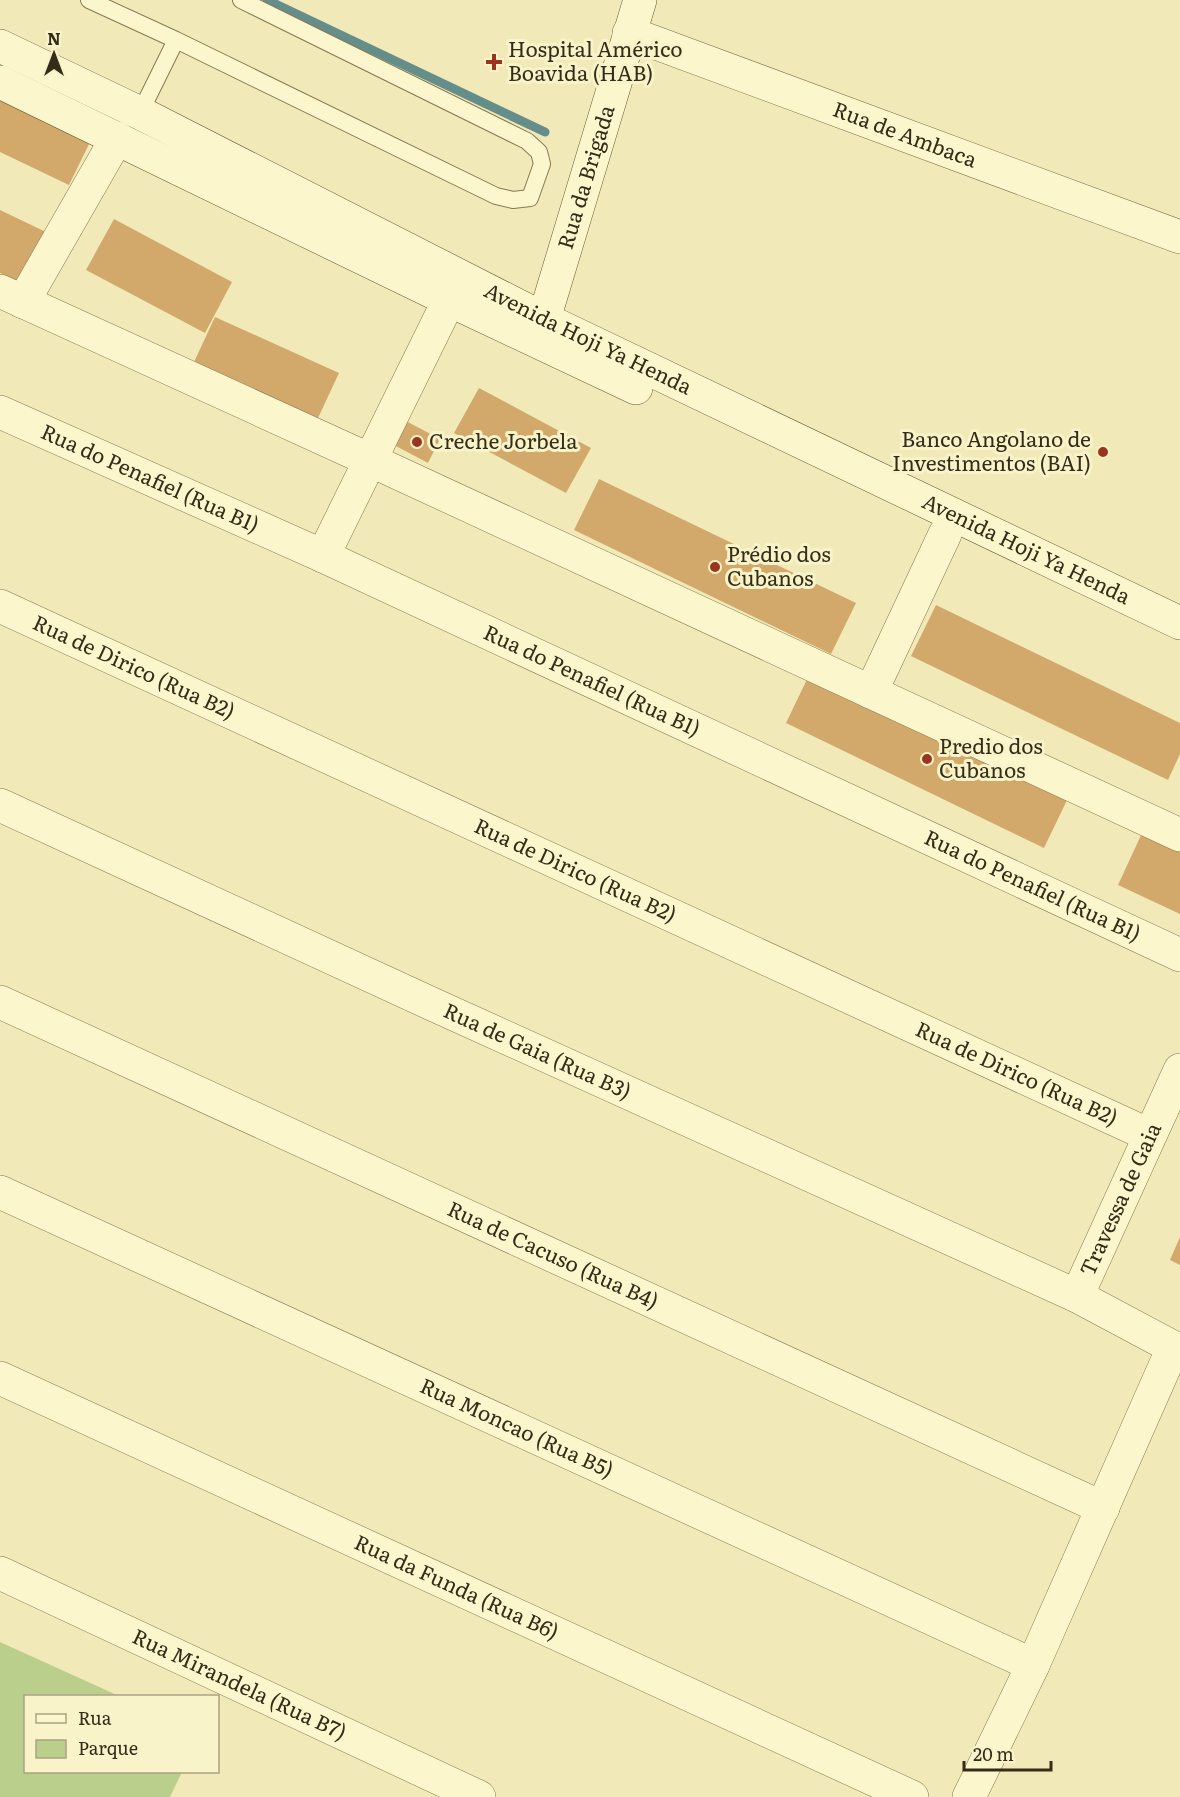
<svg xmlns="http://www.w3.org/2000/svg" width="1180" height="1797" font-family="Literata,serif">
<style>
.green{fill:#bbcf8c}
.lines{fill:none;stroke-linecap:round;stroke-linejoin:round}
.stream{stroke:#658e8b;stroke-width:9}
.building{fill:#d2a96b}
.lane-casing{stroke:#887852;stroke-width:18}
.street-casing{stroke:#887852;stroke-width:34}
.secondary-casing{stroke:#695936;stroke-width:34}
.lane{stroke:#fcf6cc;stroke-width:16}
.street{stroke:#fcf6cc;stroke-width:33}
.secondary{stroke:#fcf6cc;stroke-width:33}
.poi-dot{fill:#9b341e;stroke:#f8f3c8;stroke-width:2}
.labels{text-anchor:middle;stroke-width:6;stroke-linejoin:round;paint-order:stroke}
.poi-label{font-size:21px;fill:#352c19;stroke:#f8f3c8;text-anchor:start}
.street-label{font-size:21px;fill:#352c19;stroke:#f8f3c8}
</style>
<rect width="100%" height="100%" fill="#f1eab8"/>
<path class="green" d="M0,1642L119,1696H26V1772H182L170,1797H0Z"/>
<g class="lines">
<path class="stream" d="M267,0L545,132"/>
</g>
<path class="building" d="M0,99L90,142L69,185L0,152Z
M0,210L48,233L23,284L0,273Z
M114,219L232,282L205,333L86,270Z
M215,317L339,373L318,418L194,362Z
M479,388L591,448L566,493L454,433Z
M406,421L440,439L428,463L394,445Z
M599,479L856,603L831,654L574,530Z
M936,605L1180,723V754L1168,780L911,656Z
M811,671L1069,796L1044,848L786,723Z
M1142,833L1180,851V914L1118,885Z
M1180,1237V1265L1170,1260Z"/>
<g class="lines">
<defs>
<path id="lane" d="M89,0L176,40L496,196L513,200L530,198L542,164L539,152L527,141L241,0
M140,113L176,40"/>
<g id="street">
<path id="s1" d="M629,33L1180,237"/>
<path d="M0,291L370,460L1180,835"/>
<path d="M23,302L117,138"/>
<path id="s2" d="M0,412L323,556L1180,955"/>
<path d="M323,556L449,300"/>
<path id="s3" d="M0,606L1149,1135"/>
<path d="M871,692L945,534"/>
<path id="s4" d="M0,805L432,1004L1077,1296L1180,1351"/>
<path id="s5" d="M0,1002L1103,1508"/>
<path id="s6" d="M0,1192L1033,1665"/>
<path id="s7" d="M1077,1296L1180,1070"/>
<path id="s8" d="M0,1378L912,1797"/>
<path id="s9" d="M0,1573L479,1797"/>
<path d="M969,1797L1033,1665L1173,1348"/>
</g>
<g id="secondary">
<path id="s10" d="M0,46L140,113L544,319L1180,623"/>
<path d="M0,82L449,300L636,388"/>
<path id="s11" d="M544,319L640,0"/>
</g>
</defs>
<use href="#lane" class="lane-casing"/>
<use href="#street" class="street-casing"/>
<use href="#secondary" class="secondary-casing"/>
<use href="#lane" class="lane"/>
<use href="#street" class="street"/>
<use href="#secondary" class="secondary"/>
</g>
<g class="poi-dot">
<path d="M491 53h6v6h6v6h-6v6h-6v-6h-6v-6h6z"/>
<circle cx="417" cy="442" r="6"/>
<circle cx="1103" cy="452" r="6"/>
<circle cx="715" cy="567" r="6"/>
<circle cx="927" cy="759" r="6"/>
</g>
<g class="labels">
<g class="poi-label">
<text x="508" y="57">Hospital Américo<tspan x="508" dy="24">Boavida (HAB)</tspan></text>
<text x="1091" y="447" text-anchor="end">Banco Angolano de<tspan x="1091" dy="24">Investimentos (BAI)</tspan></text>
<text x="429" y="449">Creche Jorbela</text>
<text x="727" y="562">Prédio dos<tspan x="727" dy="24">Cubanos</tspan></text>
<text x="939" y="754">Predio dos<tspan x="939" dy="24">Cubanos</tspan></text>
</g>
<g class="street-label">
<text dy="7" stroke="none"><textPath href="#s1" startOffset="294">Rua de Ambaca</textPath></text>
<text dy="7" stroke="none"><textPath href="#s11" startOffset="148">Rua da Brigada</textPath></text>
<text dy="7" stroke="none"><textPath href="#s10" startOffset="657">Avenida Hoji Ya Henda</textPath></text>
<text dy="7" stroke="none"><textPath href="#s2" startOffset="164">Rua do Penafiel (Rua B1)</textPath></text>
<text dy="7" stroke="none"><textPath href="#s10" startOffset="1143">Avenida Hoji Ya Henda</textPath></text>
<text dy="7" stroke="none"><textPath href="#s3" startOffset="147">Rua de Dirico (Rua B2)</textPath></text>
<text dy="7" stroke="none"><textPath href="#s2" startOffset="650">Rua do Penafiel (Rua B1)</textPath></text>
<text dy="7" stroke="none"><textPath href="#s3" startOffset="633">Rua de Dirico (Rua B2)</textPath></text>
<text dy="7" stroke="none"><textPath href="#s2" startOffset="1136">Rua do Penafiel (Rua B1)</textPath></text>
<text dy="7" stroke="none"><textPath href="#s4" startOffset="591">Rua de Gaia (Rua B3)</textPath></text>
<text dy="7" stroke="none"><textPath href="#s3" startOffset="1119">Rua de Dirico (Rua B2)</textPath></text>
<text dy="7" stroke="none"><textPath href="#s7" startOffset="106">Travessa de Gaia</textPath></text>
<text dy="7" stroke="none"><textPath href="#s5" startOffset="608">Rua de Cacuso (Rua B4)</textPath></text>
<text dy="7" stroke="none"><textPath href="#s6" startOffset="568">Rua Moncao (Rua B5)</textPath></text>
<text dy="7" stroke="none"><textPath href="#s8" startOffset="502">Rua da Funda (Rua B6)</textPath></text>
<text dy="7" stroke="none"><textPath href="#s9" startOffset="264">Rua Mirandela (Rua B7)</textPath></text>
</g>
</g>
<rect x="24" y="1695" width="195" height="78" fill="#f8f3c8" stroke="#aaa382" stroke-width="1.5"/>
<rect x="36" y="1714" width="30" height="9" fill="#fcf6cc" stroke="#aaa382" stroke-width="1.5"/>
<text x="78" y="1725" font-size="18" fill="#352c19">Rua</text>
<rect x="36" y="1740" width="30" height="18" fill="#bbcf8c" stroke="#aaa382" stroke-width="1.5"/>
<text x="78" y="1755" font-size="18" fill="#352c19">Parque</text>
<g transform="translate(54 54)" stroke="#f8f3c8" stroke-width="4.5" paint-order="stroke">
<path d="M0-4.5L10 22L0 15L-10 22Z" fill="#352c19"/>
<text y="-9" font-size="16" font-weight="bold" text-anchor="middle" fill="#352c19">N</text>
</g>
<path d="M964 1761v9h87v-9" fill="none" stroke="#352c19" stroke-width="3"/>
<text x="973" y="1761" font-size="18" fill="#352c19" stroke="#f8f3c8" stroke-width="4.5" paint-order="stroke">20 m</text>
</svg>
